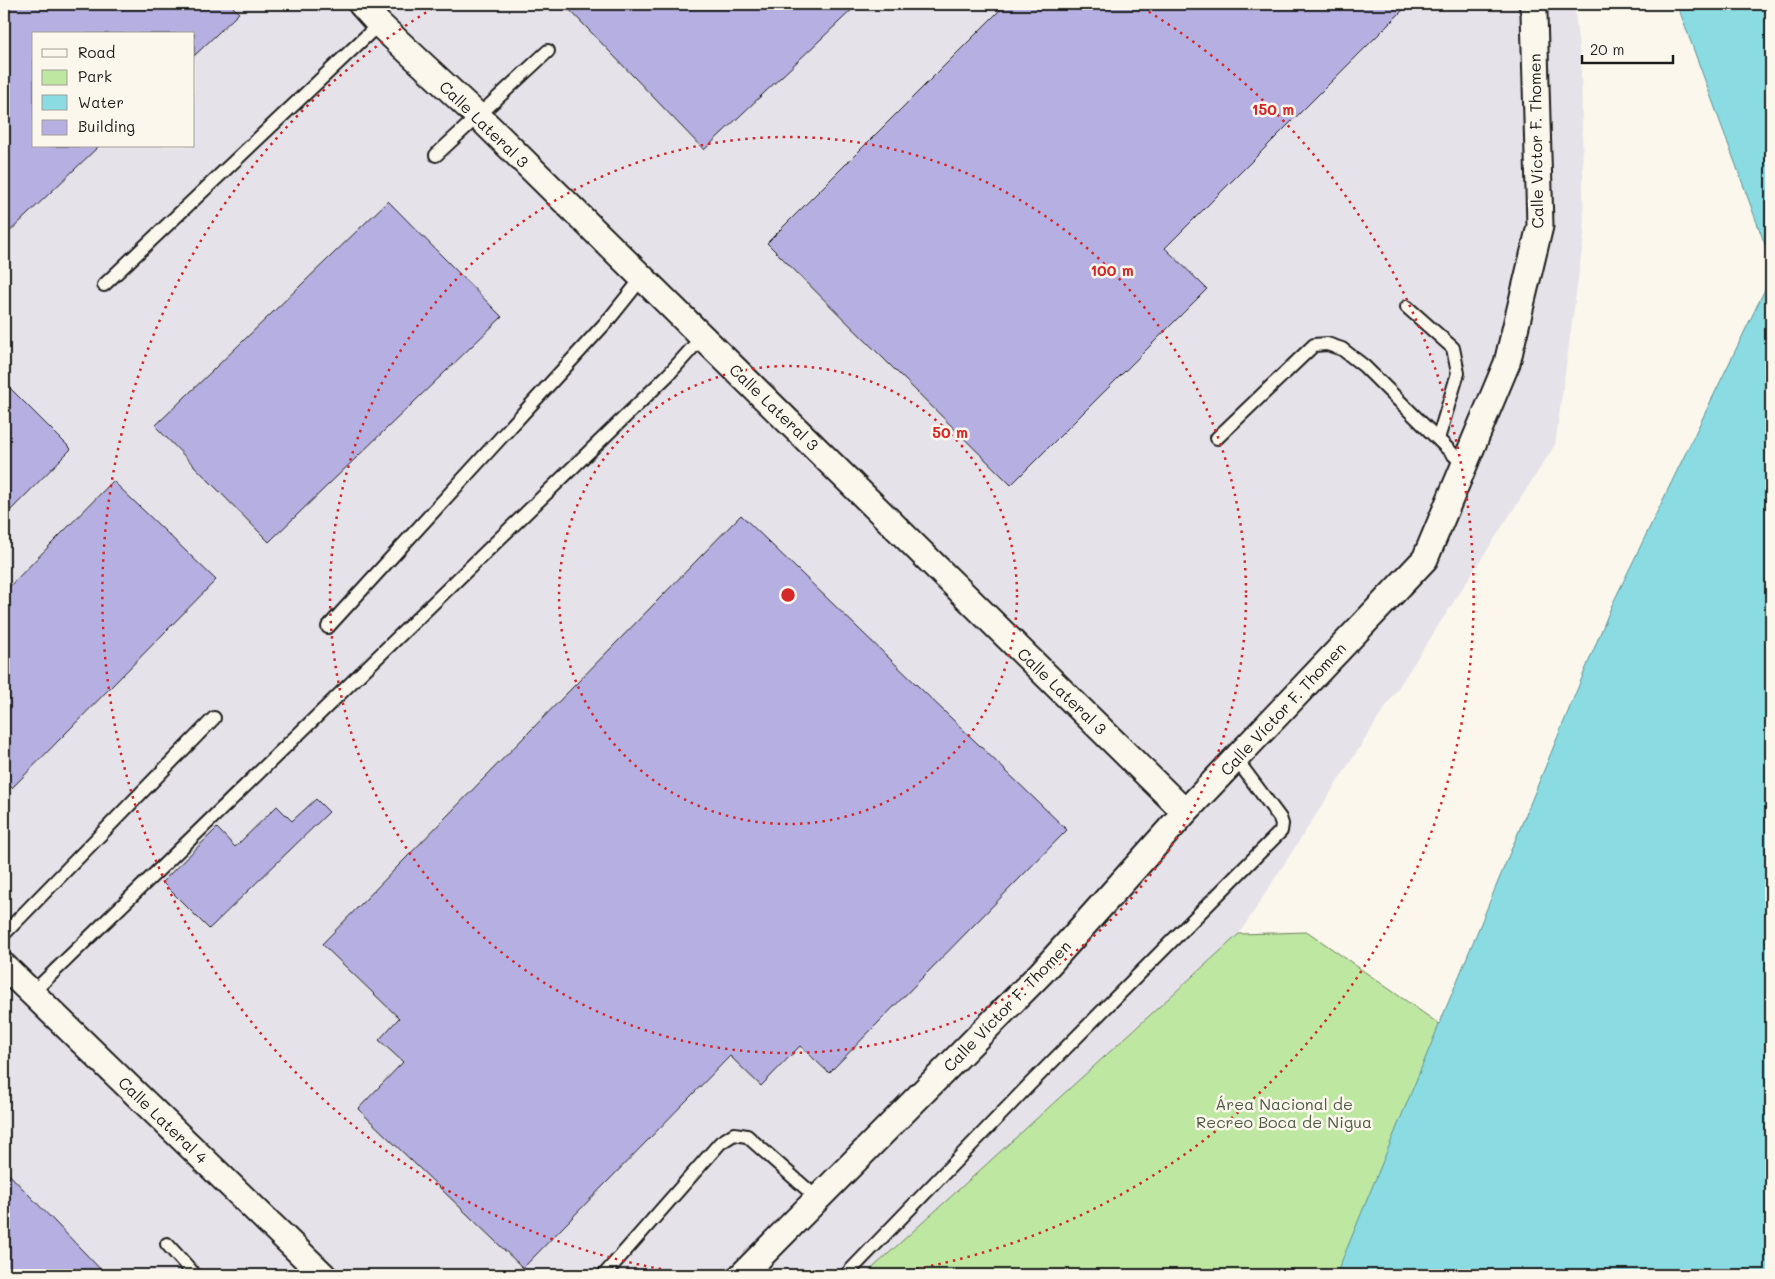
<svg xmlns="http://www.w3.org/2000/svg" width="1775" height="1279" font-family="Mali,sans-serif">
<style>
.built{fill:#e6e2e9;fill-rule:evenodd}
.green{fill:#bee7a2;stroke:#6d825f}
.water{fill:#8adce2;stroke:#5e8f93}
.building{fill:#b6b0e2;stroke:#1c1c1c}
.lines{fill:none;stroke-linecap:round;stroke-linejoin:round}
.lane-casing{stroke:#1c1c1c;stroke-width:16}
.street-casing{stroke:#1c1c1c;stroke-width:29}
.lane{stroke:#fbf7ec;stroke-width:12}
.street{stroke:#fbf7ec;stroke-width:25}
.ring{fill:none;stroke:#d62828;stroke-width:2.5;stroke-dasharray:2.5 5}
.labels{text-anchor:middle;stroke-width:5;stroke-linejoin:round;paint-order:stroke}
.street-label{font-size:16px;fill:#1c1c1c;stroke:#fbf7ec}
.park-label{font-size:16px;fill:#4d5944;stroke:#fbf7ec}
.centre{fill:#d62828;stroke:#fbf7ec;stroke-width:2.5}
.ring-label{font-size:15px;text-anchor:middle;font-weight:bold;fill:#d62828;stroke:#fbf7ec;stroke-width:5;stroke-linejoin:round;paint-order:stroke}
</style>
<rect width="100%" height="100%" fill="#fbf7ec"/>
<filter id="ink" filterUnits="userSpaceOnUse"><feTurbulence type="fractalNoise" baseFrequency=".02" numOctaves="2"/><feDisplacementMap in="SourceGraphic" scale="10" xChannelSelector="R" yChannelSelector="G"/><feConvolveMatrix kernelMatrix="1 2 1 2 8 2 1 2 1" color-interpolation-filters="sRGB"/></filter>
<g filter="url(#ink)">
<path class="built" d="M4,4H1574L1581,66L1584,236L1555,445L1239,934L865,1275H4ZM34,34H194V146H34Z"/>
<path class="green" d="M1308,932L1771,1257V1275H865L1239,934Z"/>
<path class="water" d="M1677,4H1771V261Z
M1771,277V1275H1336L1612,605Z"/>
<path class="building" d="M4,4H230L239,13L194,56V34H34V146H99L4,237Z
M564,4H858L704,150Z
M1006,4H1409L1165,248L1207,289L1011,485L767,243Z
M388,201L502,317L269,542L155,426Z
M4,382L71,449L4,517Z
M113,481L216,580L12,788L4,780V592Z
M741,515L1067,830L829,1073L800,1046L761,1086L730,1056L523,1268L358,1109L403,1062L379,1040L399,1018L322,944Z
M316,799L329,812L209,929L162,882L217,828L235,847L277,806L292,821Z
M4,1169L106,1275H4Z"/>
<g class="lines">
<defs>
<path id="lane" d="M436,155L548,51
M104,285L379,24
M1407,307L1453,348L1458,373L1438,439
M1217,438L1314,345L1327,344L1342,349L1364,366L1464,465
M328,627L610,318L642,278
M4,934L214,718
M32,993L668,375L702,337
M167,1244L195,1275
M604,1275L720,1143L734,1134L747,1136L818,1199
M846,1275L1030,1084L1281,831L1282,824L1280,818L1236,759"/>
<path id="street" d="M361,4L379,24L478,116L1185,812
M4,966L323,1275
M742,1275L1041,973L1185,812L1425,559L1507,363L1540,226L1534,13L1532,4"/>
</defs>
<use href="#lane" class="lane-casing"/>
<use href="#street" class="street-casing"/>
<use href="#lane" class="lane"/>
<use href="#street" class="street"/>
</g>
</g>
<g class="ring">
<circle cx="788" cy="595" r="229"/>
<circle cx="788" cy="595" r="458"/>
<path d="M698 1275A686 686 0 0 1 440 4M1136 4A686 686 0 0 1 878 1275"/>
</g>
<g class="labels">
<g class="street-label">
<text transform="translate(484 124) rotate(44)" y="6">Calle Lateral 3</text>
<text transform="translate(1536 141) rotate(-91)" y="6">Calle Víctor F. Thomen</text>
<text transform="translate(774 407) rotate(44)" y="6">Calle Lateral 3</text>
<text transform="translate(1062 691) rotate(44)" y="6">Calle Lateral 3</text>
<text transform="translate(1283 709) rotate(-47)" y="6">Calle Víctor F. Thomen</text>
<text transform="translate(1007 1006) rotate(-46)" y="6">Calle Víctor F. Thomen</text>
<text transform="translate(163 1120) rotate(44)" y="6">Calle Lateral 4</text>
</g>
<g class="park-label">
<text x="1284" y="1110">Área Nacional de<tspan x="1284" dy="18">Recreo Boca de Nigua</tspan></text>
</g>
</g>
<circle cx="788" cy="595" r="8" class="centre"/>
<g class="ring-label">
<text x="1273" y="115">150 m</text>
<text x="1112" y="276">100 m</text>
<text x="950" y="438">50 m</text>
</g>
<rect width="1775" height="1279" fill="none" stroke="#fbf7ec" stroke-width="20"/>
<rect x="10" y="10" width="1755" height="1259" fill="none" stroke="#1c1c1c" stroke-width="2" filter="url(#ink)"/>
<rect x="32" y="32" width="162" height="115" fill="#fbf7ec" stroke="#a29f99"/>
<rect x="42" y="49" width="25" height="8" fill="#fbf7ec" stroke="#a29f99"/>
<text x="78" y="58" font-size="15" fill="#1c1c1c">Road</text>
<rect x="42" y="70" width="25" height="15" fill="#bee7a2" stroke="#a29f99"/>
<text x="78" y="82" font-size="15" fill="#1c1c1c">Park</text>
<rect x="42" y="95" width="25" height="15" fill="#8adce2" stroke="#a29f99"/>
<text x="78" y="108" font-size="15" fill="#1c1c1c">Water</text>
<rect x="42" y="120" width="25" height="15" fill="#b6b0e2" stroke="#a29f99"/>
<text x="78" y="132" font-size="15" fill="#1c1c1c">Building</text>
<path d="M1582 55v8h91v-8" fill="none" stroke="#1c1c1c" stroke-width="2.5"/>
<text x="1590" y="55" font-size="15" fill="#1c1c1c" stroke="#fbf7ec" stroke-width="4" paint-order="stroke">20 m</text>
</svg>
